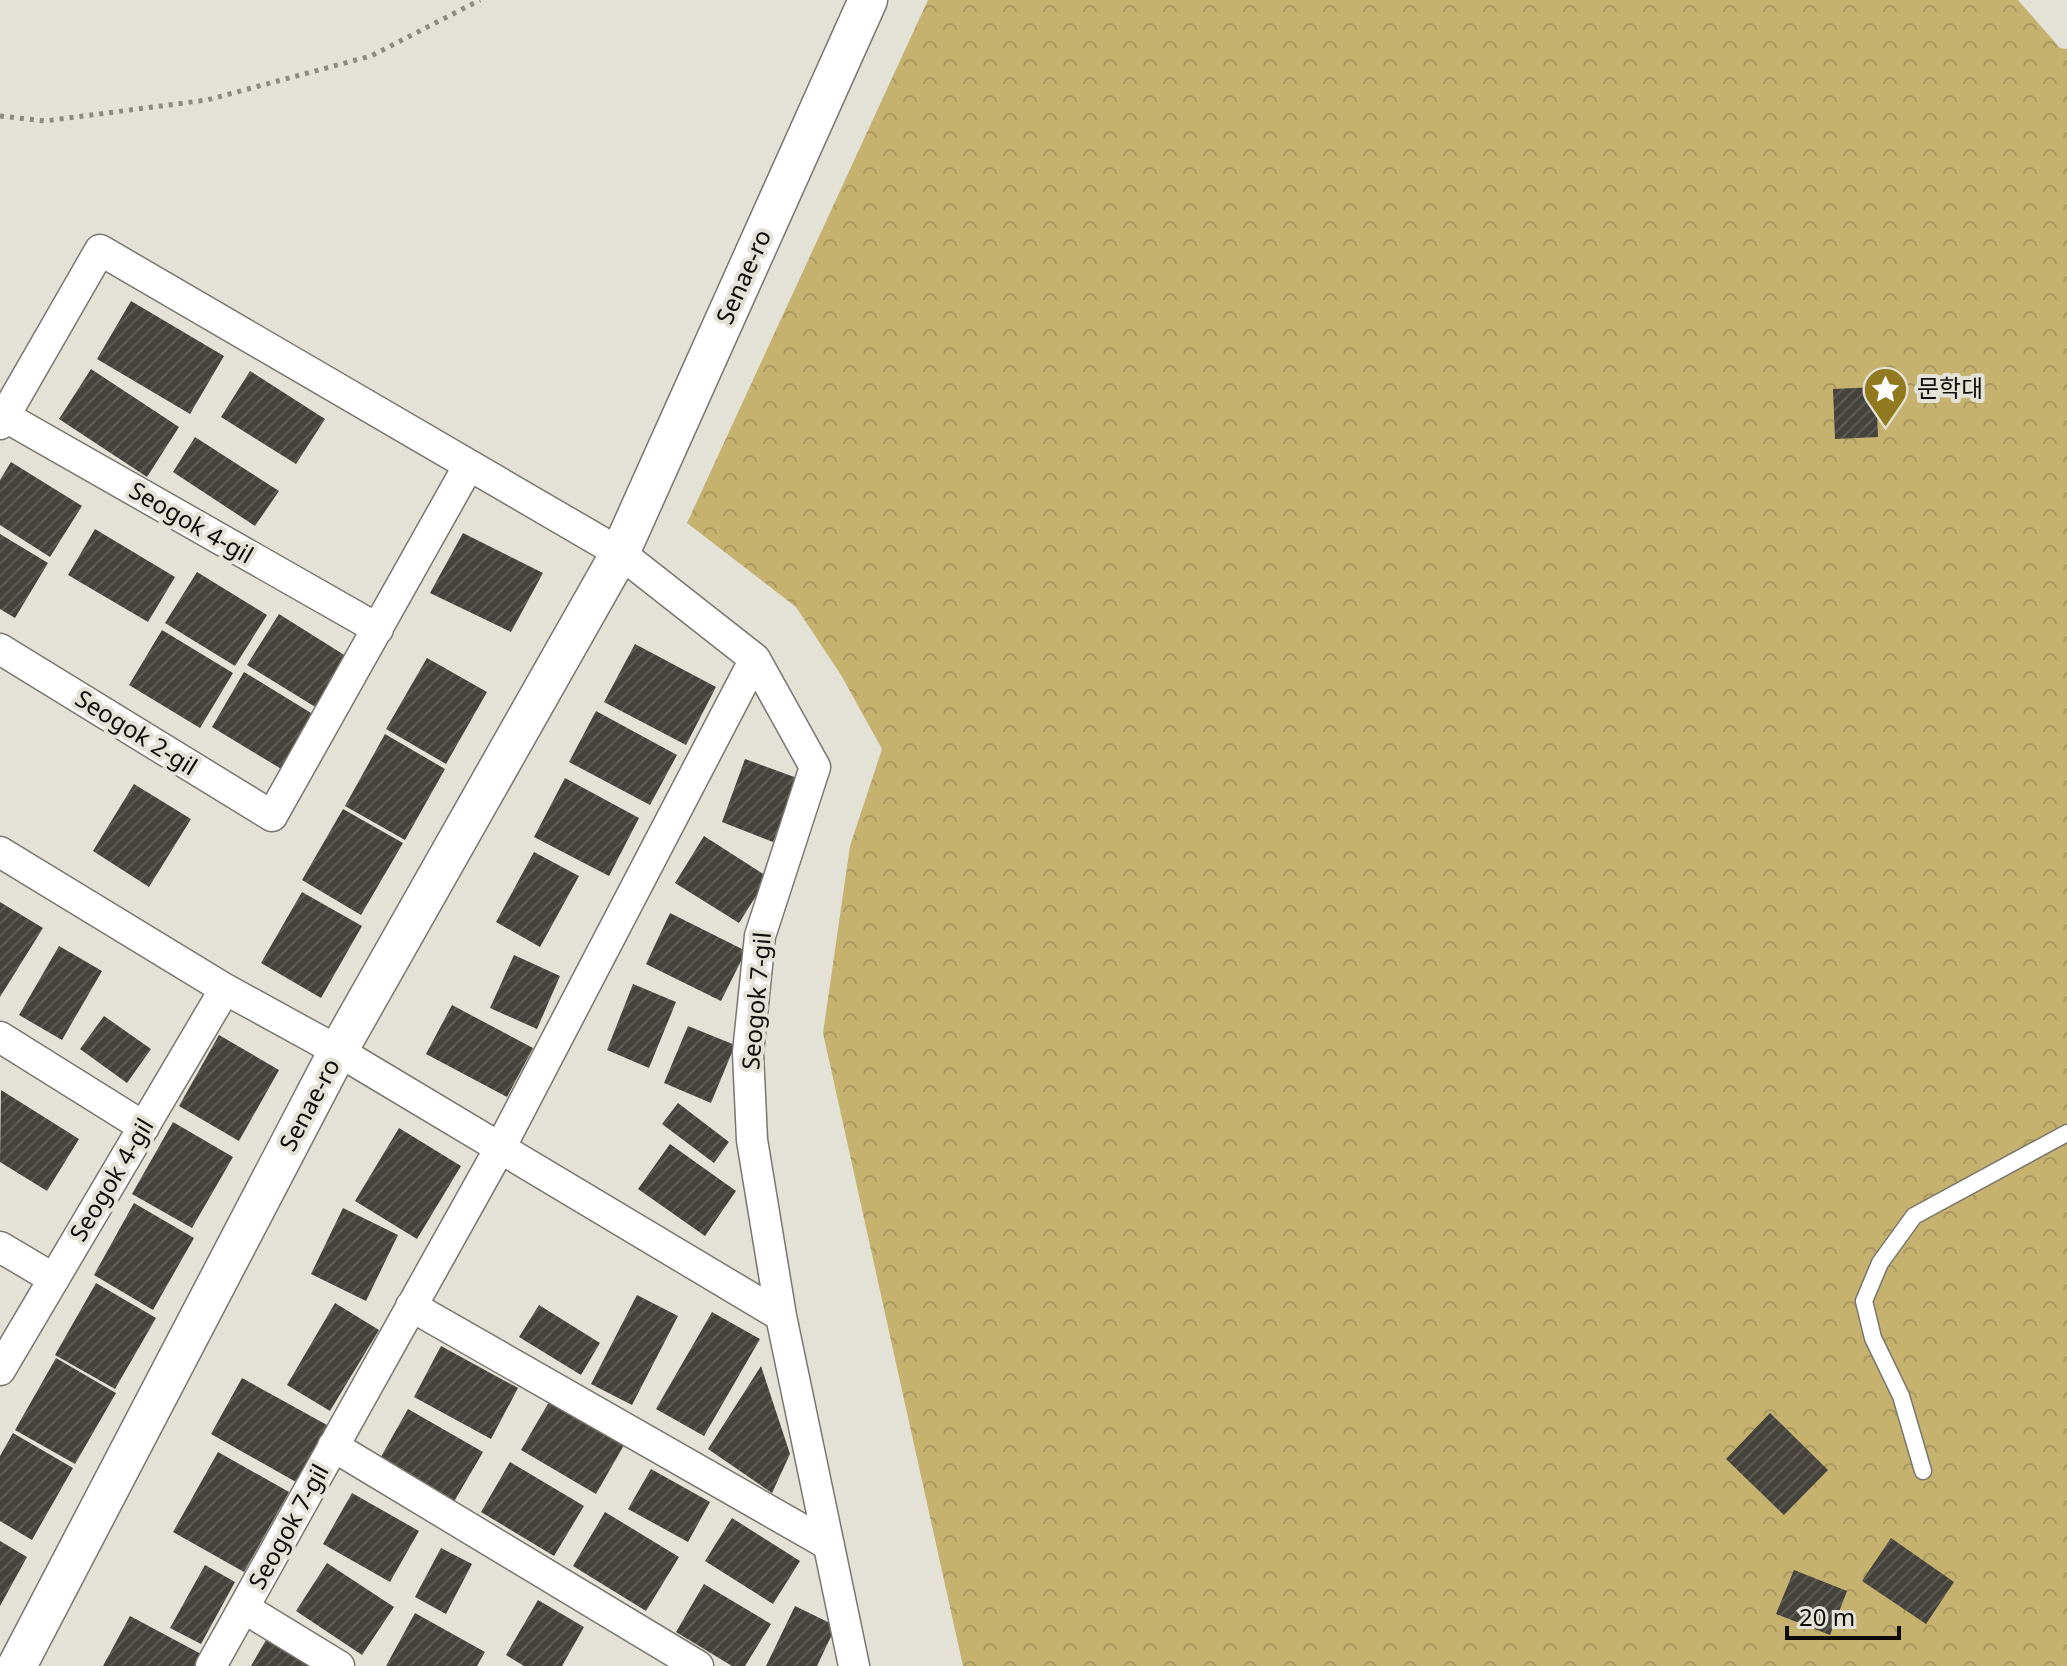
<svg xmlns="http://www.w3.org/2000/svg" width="2067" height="1666" font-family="'Noto Sans','Noto Sans KR',sans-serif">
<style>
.forest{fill:url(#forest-crowns)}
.building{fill:url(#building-hatch)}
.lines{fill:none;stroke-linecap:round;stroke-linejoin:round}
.service-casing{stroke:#79766d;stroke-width:19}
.minor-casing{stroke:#79766d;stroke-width:33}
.tertiary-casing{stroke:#79766d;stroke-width:41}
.path{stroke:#8c8a83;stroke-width:5;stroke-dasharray:4 6;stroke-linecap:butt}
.service{stroke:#fff;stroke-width:16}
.minor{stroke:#fff;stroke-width:30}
.tertiary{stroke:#fff;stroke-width:38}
.labels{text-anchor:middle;stroke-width:8;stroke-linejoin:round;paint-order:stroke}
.street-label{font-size:24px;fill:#0d0c09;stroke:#e4e1d7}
.poi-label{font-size:24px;fill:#0d0c09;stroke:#e4e1d7;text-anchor:start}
</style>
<defs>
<pattern id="forest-crowns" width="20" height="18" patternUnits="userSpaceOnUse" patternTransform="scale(2)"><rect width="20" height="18" fill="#c6b26f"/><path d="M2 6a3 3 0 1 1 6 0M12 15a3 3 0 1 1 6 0" fill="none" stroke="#a9985f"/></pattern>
<pattern id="building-hatch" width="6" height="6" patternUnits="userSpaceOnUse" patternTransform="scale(2)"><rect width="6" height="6" fill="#45433b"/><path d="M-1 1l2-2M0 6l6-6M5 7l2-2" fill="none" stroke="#5c5a53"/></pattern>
</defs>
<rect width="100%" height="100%" fill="#e4e1d7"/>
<path class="forest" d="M928,0H2018L2060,48L2067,49V1666H963L823,1033L850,846L882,749L841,675L796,607L687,523Z"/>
<path class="building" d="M131,301L224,356L190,414L97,359Z
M91,369L179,427L147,477L59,419Z
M250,371L325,419L296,464L221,417Z
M1876,387L1878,437L1835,439L1833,389Z
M195,437L279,491L255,526L173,472Z
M11,462L82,506L50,557L0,525V480Z
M95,529L175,577L148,622L68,575Z
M463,533L543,573L511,632L430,593Z
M0,534L48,563L15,618L0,609Z
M197,572L267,615L235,666L165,623Z
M279,614L349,658L317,708L247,665Z
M162,630L233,673L200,728L129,685Z
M635,644L716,687L686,745L604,702Z
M427,658L487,692L446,764L386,729Z
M244,672L316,716L283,770L212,727Z
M596,711L677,755L650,805L569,762Z
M385,734L445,769L405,840L345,806Z
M745,759L797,778L773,842L722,822Z
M565,778L639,818L609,876L534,837Z
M134,784L191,819L149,887L93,851Z
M343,809L403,843L361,915L302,880Z
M704,836L768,877L739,923L675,883Z
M534,852L579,876L540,947L496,922Z
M302,892L362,926L321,998L261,963Z
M0,902L43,928L0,997Z
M670,913L746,951L721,1001L646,964Z
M59,946L102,971L62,1040L19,1015Z
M514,955L560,976L537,1029L490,1008Z
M633,984L676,1002L649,1068L607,1050Z
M452,1005L533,1048L507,1097L426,1054Z
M104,1016L151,1049L127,1083L80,1049Z
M688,1026L735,1045L711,1103L664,1083Z
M219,1035L279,1070L239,1141L179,1106Z
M1,1090L79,1139L47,1191L0,1162Z
M678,1103L729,1142L714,1163L662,1124Z
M173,1122L233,1157L192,1228L132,1194Z
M399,1128L461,1166L417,1239L355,1201Z
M670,1144L736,1191L705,1236L638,1189Z
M134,1203L194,1238L153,1310L94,1275Z
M343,1208L398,1235L366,1301L311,1274Z
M96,1283L156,1318L115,1389L55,1355Z
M637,1295L678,1316L632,1405L591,1384Z
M335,1303L379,1330L330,1411L287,1385Z
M539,1305L600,1343L581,1375L519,1337Z
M712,1312L760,1339L704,1436L656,1409Z
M441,1346L518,1388L491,1439L414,1397Z
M56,1358L116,1393L75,1464L15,1430Z
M761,1366L790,1454L772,1493L708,1449Z
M242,1378L327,1425L296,1482L211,1434Z
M549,1402L624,1445L596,1494L521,1450Z
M408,1409L483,1452L452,1505L378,1462Z
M1770,1413L1828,1470L1784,1515L1726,1459Z
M13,1433L73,1468L32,1540L0,1521V1456Z
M218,1452L289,1492L244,1572L173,1532Z
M510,1462L584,1506L554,1556L481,1512Z
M651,1469L710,1502L688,1542L628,1509Z
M352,1493L419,1531L390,1582L323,1544Z
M605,1512L679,1557L646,1611L573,1566Z
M732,1518L800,1561L773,1604L705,1561Z
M1891,1538L1954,1582L1926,1624L1862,1581Z
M0,1541L27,1557L0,1606Z
M441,1548L472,1564L446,1614L415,1597Z
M327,1563L394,1607L362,1655L296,1611Z
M205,1565L235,1582L201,1644L170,1628Z
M1794,1570L1847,1591L1830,1635L1776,1614Z
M704,1584L771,1624L745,1666H732L676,1632Z
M538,1600L584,1627L562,1666H524L506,1655Z
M795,1606L836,1626L817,1666H766Z
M415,1613L485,1652L477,1666H386Z
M130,1616L203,1655L197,1666H103Z
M266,1640L311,1666H251Z"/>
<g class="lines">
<defs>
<path id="service" d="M1923,1471L1901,1396L1873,1338L1864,1301L1880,1263L1914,1216L2067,1133"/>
<path id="minor" d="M4,416L378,629
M0,424L100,250L620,553L755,659L815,767L760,936L748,1053L752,1140L781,1316L854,1666
M0,649L272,816L469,465
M0,852L225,989L338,1051L781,1316
M0,1037L144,1127
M0,1247L54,1279
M411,1306L829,1545
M0,1370L225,989
M333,1446L698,1666
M244,1608L339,1666
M211,1666L500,1148L755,659"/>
<path id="tertiary" d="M17,1666L338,1051L620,553L868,0"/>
</defs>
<use href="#service" class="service-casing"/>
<use href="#minor" class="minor-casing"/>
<use href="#tertiary" class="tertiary-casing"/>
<path class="path" d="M0,116L45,121L207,100L371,56L480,0"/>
<use href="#service" class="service"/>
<use href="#minor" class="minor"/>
<use href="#tertiary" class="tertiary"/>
</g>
<defs>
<symbol id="sight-pin" viewBox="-11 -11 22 30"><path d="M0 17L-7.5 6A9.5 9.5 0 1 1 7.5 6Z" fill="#91791f" stroke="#e4e1d7"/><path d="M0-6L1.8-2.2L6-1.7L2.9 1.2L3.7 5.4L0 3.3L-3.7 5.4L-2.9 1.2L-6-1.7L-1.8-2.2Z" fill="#fff"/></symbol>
</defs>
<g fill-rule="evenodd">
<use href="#sight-pin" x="1860" y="364" width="51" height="69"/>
</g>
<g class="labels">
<g class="street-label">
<text transform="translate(744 277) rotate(-66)" y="8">Senae-ro</text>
<text transform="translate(191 523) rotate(30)" y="8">Seogok 4-gil</text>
<text transform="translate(136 733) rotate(32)" y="8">Seogok 2-gil</text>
<text transform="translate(757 1001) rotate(-85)" y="8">Seogok 7-gil</text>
<text transform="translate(310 1105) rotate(-62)" y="8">Senae-ro</text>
<text transform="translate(112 1180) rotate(-59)" y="8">Seogok 4-gil</text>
<text transform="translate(289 1527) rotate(-61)" y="8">Seogok 7-gil</text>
</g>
<g class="poi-label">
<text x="1917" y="397">문학대</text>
</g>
</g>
<path d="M1787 1626v12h112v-12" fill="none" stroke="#0d0c09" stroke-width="4"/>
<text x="1799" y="1626" font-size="24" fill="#0d0c09" stroke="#e4e1d7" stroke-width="6" paint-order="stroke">20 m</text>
</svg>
